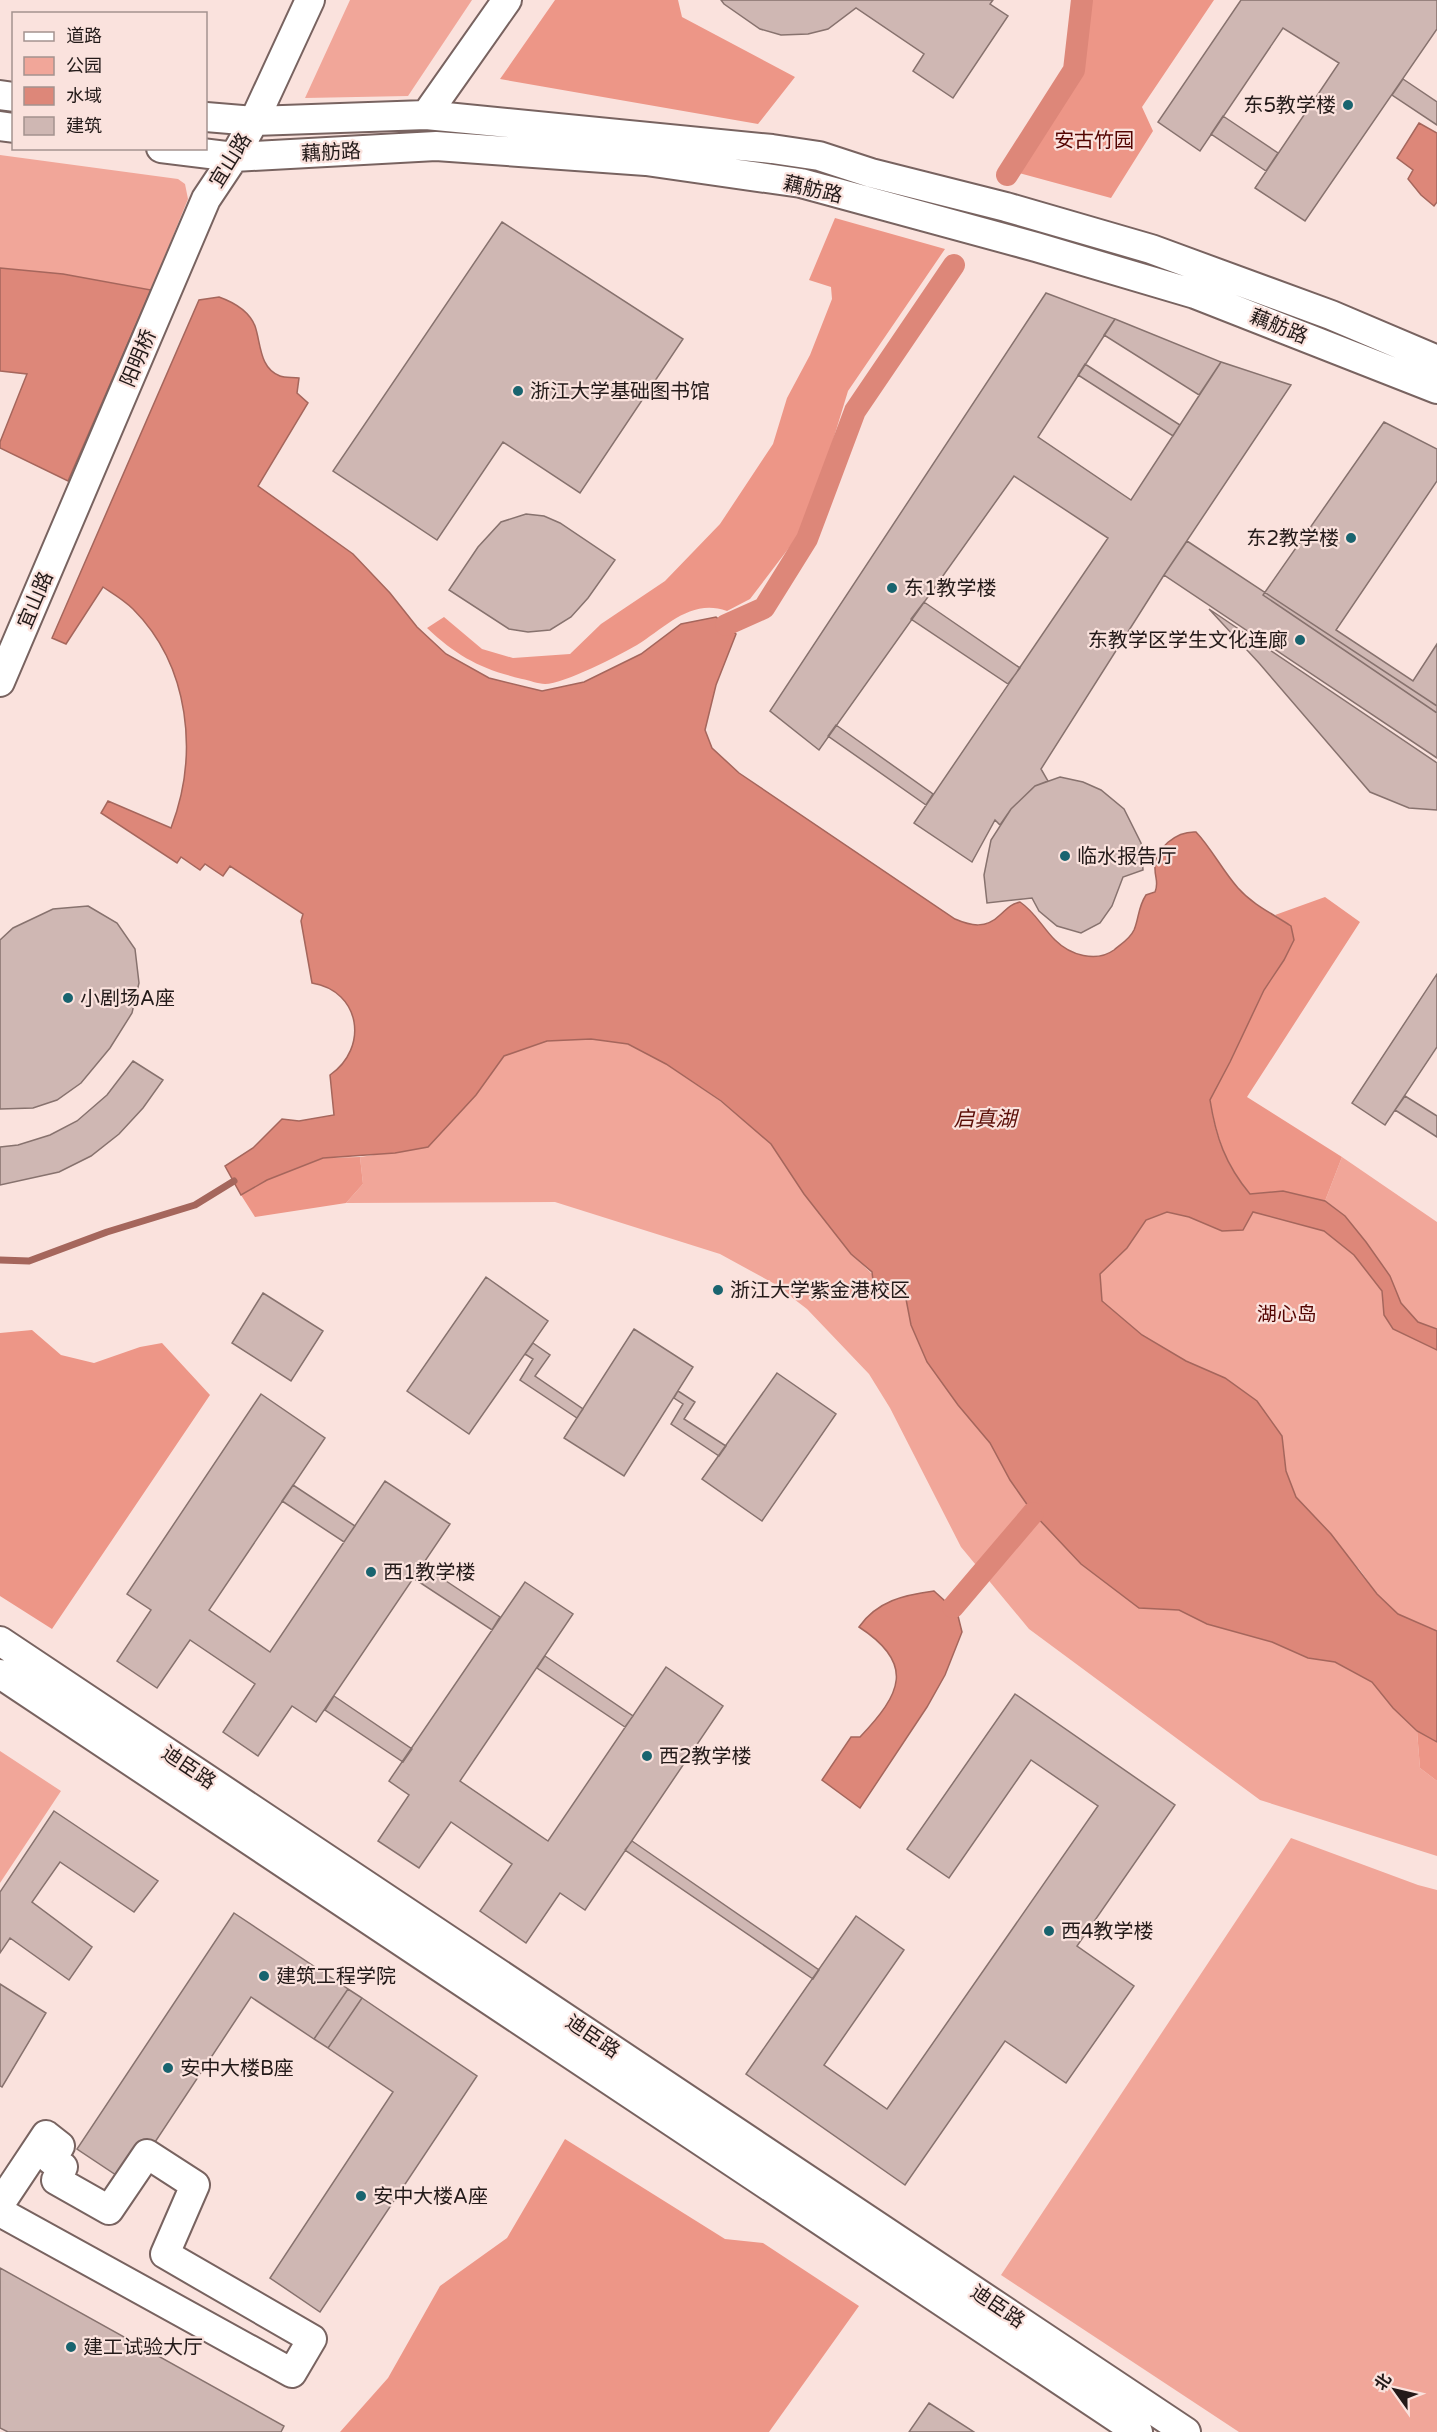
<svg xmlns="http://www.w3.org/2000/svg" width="1437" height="2432" font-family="'Varela Round','Noto Sans SC',sans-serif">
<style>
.green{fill:#f1a699}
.forest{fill:#ed9687}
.water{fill:#dd8779;stroke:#a5665c;stroke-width:1.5}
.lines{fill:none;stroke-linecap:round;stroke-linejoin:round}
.stream{stroke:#a5665c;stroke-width:7}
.canal{stroke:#dd8779;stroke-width:22}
.building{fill:#cfb7b3;stroke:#87726e;stroke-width:1.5}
.minor-casing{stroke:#786360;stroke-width:32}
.minor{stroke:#fff;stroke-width:28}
.poi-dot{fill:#19646f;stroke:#fae2dd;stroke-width:2}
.labels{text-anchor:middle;stroke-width:4.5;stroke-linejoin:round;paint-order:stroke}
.poi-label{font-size:20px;fill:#231a19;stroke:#fae2dd;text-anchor:start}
.park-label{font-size:20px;fill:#530401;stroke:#fae2dd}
.street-label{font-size:20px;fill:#231a19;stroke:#fae2dd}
.water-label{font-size:21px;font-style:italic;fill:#5b0e07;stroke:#fae2dd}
</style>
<rect width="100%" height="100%" fill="#fae2dd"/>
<path class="green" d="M350,0H472L408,96L305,98Z
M0,155L178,179L185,184L188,199L151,290L63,274L0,268Z
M591,1039L628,1044L666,1064L720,1101L771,1144L804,1194L851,1254L890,1291L906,1299L911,1325L927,1362L958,1405L990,1443L1010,1480L1033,1513L1081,1564L1139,1608L1179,1610L1207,1624L1272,1642L1308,1658L1335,1662L1372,1682L1393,1708L1417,1731L1420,1768L1437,1781V1856L1260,1800L1029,1629L961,1547L890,1408L869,1374L807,1309L773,1283L720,1254L555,1202L346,1203L363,1184L360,1157L428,1147L476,1095L504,1056L547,1041Z
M1342,1157L1437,1222V1329L1418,1322L1400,1303L1390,1276L1345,1216L1325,1201Z
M1167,1212L1189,1217L1222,1231L1243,1230L1253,1212L1324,1231L1354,1255L1382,1291L1384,1315L1393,1329L1437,1350V1631L1398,1614L1377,1594L1360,1570L1296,1497L1286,1471L1282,1435L1225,1378L1186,1361L1142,1335L1102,1301L1100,1274L1127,1248L1146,1220Z
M0,1751L61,1791L0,1883Z
M1291,1838L1418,1885L1437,1890V2432H1239L1001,2275Z"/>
<path class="forest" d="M555,0H678L682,17L795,77L758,124L500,79Z
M1090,0H1214L1142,107L1153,131L1111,198L1019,173L1083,73Z
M835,218L945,249L848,391L827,460L798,536L750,599L727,611C691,598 666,627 637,645C620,655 564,684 545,684C538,684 529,680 522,679C481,669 458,657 427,628L444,617L482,649L513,658L570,654L601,624L665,581L720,524L773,444L787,398L810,355L832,299L831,287L809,280Z
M1325,897L1360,922L1247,1097L1342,1157L1325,1201L1283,1191L1250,1194C1225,1163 1217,1138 1210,1100L1230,1062L1264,989L1284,960L1291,926L1275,915Z
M360,1157L363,1184L346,1203L255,1217L241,1195L267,1180L323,1158Z
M32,1330L61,1355L94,1363L140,1347L162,1343L210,1395L52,1629L0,1596V1333Z
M1417,1731L1437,1742V1781L1420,1768Z
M565,2139L725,2239L763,2243L859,2306L769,2432H340L388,2378L440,2286L507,2238Z"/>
<path class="water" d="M1419,123L1437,133V202L1434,206L1421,195L1408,179L1413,170L1397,158Z
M0,268L63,274L151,290L68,481L0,448V442L27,374L0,371Z
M219,297C233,302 249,311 255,326C261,343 259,368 280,376C285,378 293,377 299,378L297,393L308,403L258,486L353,554L390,593L417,627L446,654L489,678L542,691L584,682L641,654L681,624L716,617L736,634L716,685L705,730L712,748L739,773L955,919C971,926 986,929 1000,915C1008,908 1009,905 1020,902C1035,912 1042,927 1055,940C1070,955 1096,963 1114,950C1121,944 1130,939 1134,930C1139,918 1138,907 1146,895L1155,892C1159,883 1155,878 1155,869C1154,848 1177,831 1196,832C1212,849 1222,870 1238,888C1253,905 1273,914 1291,926L1294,940L1284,960L1264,990L1230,1062L1210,1100C1216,1137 1225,1164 1250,1194L1283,1191L1325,1201L1345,1216L1366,1242L1390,1276L1401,1303L1418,1322L1437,1329V1350L1393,1329L1384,1315L1382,1291L1354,1255L1324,1231L1253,1212L1243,1230L1222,1231L1189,1217L1167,1212L1146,1220L1127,1248L1100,1274L1102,1301L1142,1335L1186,1361L1225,1378L1257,1401L1282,1436L1286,1471L1296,1497L1331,1534L1377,1594L1398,1614L1437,1631V1742L1417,1731L1393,1708L1372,1682L1335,1662L1308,1658L1272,1642L1207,1624L1179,1610L1139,1608L1081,1564L1033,1513L1010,1480L990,1443L958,1405L927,1362L911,1325L906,1299L890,1291L874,1289L872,1272L851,1254L804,1194L771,1144L721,1101L666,1064L628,1044L591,1039L547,1041L504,1056L476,1095L428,1147L395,1153L323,1158L267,1180L241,1195L225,1166L253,1148L282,1119L299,1121L334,1115L330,1075C369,1048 361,991 312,983L301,921L303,914L230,866L223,876L205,864L200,870L181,857L177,863L101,813L108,801L171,828C199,755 190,666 133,609C124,600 112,593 103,587L66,644L52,638L199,300Z
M934,1591L957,1612L962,1632L945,1675L927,1707L860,1808L822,1780L851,1737H860C901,1694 916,1664 859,1627C877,1601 904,1595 934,1591Z"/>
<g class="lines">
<path class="stream" d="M0,1260L29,1261L107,1232L195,1205L234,1181"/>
<path class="canal" d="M1007,175L1074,70L1082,0
M726,625L764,608L807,539L855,411L954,265
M953,1607L1033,1513"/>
</g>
<path class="building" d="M721,0H993L990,4L1008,16L953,98L913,71L924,54L856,8L828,29L808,34L781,35L760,29L724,4Z
M1241,0H1437V29L1305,221L1255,188L1339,63L1283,28L1200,151L1158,122Z
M1403,79L1437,102V125L1392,95Z
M1223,116L1278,153L1266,171L1211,134Z
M502,222L683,339L580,493L503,442L437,540L333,471Z
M1046,293L1115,319L1038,437L1131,500L1221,362L1291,385L1164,575L1041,769L1048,781L1035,786L1011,809L1000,825L995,820L972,862L914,823L1108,538L1014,476L819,750L770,711Z
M1115,319L1221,362L1199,395L1104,335Z
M1085,364L1180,425L1173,436L1078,375Z
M1384,422L1437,449V481L1336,630L1413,681L1437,644V713L1263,595Z
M526,514L544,516L560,523L615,560L588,598L571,617L550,630L528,632L509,629L449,590L478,547L501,522Z
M1187,541L1437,706V758L1164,575Z
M924,602L1020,668L1008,684L911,619Z
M1209,609L1437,763V810L1409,808L1370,792L1259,663Z
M836,725L933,794L926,805L828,736Z
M1060,777L1083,782L1101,790L1124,809L1141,843L1143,870L1123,877L1112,906L1100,923L1081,933L1057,926L1039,911L1032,898L987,903L984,875L991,840L1011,809L1035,786Z
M88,906L117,923L135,949L139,983L132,1013L110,1048L81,1083L57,1100L33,1108L0,1109V940L13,928L53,909Z
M1437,974V1047L1385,1125L1352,1103Z
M133,1061L163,1080L143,1108L119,1134L91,1156L59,1172L0,1185V1147L18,1145L50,1135L77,1121L107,1095Z
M1405,1096L1437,1116V1137L1395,1110Z
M486,1277L548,1321L469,1434L407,1391Z
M263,1293L323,1331L291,1381L232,1343Z
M634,1329L693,1367L624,1476L564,1438Z
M533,1343L550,1355L535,1376L583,1409L577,1418L520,1380L533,1359L525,1354Z
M777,1373L836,1414L762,1521L702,1479Z
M678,1391L695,1402L684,1419L726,1446L719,1456L671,1424L683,1404L674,1398Z
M261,1394L325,1438L209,1610L270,1652L385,1481L450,1524L316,1722L292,1706L258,1756L223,1732L255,1684L190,1640L157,1688L117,1661L151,1610L127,1594Z
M293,1485L355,1526L344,1542L282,1501Z
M422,1565L500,1617L492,1630L413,1578Z
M525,1582L573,1614L460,1781L548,1841L666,1667L723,1706L585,1910L560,1893L526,1943L480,1911L512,1864L451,1822L419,1868L378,1841L409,1795L389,1781Z
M545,1656L633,1716L625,1727L537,1668Z
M1015,1694L1175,1805L1077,1946L1134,1986L1066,2083L1005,2041L905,2185L746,2074L856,1916L904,1950L824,2065L887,2109L1098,1806L1031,1760L949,1878L907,1849Z
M334,1696L412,1749L403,1762L325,1710Z
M54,1811L158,1881L134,1912L60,1862L32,1902L92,1947L69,1980L10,1938L0,1953V1892Z
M632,1841L819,1970L813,1979L625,1850Z
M234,1913L348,1989L314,2039L251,1997L128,2183L77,2149Z
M0,1984L46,2013L2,2087L0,2086Z
M348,1989L362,1998L328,2048L314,2039Z
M362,1998L477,2076L320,2312L270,2278L393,2092L328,2048Z
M0,2268L284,2426L281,2432H8L0,2428Z
M929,2403L974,2432H909Z"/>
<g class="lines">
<defs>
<path id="minor" d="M0,95L14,97
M426,115L507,0
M206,117L254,121L426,115L772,149L819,156L871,173L1006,207L1151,249L1331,315L1437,360
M0,126L14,128
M161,148L234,157L436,146L646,161L801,183L1036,247L1195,294L1437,389
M0,682L206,199L234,157L254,121L310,0
M0,1641L1186,2432
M0,1674L1138,2432
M0,2204L46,2135L60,2146L51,2160L63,2167L56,2180L109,2210L147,2154L195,2185L165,2254L312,2339L292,2373L0,2212"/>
</defs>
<use href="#minor" class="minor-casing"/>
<use href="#minor" class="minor"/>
</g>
<g class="poi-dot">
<circle cx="1348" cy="105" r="6"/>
<circle cx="518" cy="391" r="6"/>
<circle cx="1351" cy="538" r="6"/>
<circle cx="892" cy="588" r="6"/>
<circle cx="1300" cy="640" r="6"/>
<circle cx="1065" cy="856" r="6"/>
<circle cx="68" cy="998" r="6"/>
<circle cx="718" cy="1290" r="6"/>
<circle cx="371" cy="1572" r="6"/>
<circle cx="647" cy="1756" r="6"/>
<circle cx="1049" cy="1931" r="6"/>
<circle cx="264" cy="1976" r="6"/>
<circle cx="168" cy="2068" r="6"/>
<circle cx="361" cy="2196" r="6"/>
<circle cx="71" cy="2347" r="6"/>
</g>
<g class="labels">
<g class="poi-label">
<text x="1336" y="112" text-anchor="end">东5教学楼</text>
<text x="530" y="398">浙江大学基础图书馆</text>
<text x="1339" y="545" text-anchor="end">东2教学楼</text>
<text x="904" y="595">东1教学楼</text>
<text x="1288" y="647" text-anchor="end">东教学区学生文化连廊</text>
<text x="1077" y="863">临水报告厅</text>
<text x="80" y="1005">小剧场A座</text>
<text x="730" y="1297">浙江大学紫金港校区</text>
<text x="383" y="1579">西1教学楼</text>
<text x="659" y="1763">西2教学楼</text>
<text x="1061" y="1938">西4教学楼</text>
<text x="276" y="1983">建筑工程学院</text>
<text x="180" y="2075">安中大楼B座</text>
<text x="373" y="2203">安中大楼A座</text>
<text x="83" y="2354">建工试验大厅</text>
</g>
<g class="park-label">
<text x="1094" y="147">安古竹园</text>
<text x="1287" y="1321">湖心岛</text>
</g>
<g class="street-label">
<text transform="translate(331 152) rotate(-3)" y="7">藕舫路</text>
<text transform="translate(230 160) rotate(-58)" y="7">宜山路</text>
<text transform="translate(813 189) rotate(13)" y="7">藕舫路</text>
<text transform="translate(1279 326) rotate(22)" y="7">藕舫路</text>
<text transform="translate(138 358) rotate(-67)" y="7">阳明桥</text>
<text transform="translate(35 600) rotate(-67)" y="7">宜山路</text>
<text transform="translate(189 1767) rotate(34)" y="7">迪臣路</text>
<text transform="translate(593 2036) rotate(34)" y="7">迪臣路</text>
<text transform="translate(998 2306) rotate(34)" y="7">迪臣路</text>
</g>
<g class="water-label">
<text x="985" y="1126">启真湖</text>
</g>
</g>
<rect x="12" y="12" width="195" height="138" fill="#fae2dd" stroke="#a4928f" stroke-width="1.5"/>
<rect x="24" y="32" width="30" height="9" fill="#ffffff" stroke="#a4928f" stroke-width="1.5"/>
<text x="66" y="42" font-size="18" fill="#231a19">道路</text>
<rect x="24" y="57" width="30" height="18" fill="#f1a699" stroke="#a4928f" stroke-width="1.5"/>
<text x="66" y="72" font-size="18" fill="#231a19">公园</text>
<rect x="24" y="87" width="30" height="18" fill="#dd8779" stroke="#a4928f" stroke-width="1.5"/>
<text x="66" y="102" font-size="18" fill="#231a19">水域</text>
<rect x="24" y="117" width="30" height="18" fill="#cfb7b3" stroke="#a4928f" stroke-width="1.5"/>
<text x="66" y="132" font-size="18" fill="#231a19">建筑</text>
<g transform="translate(1395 2390) rotate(304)" stroke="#fae2dd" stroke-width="4.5" paint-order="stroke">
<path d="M0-4.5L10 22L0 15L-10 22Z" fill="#231a19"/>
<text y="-9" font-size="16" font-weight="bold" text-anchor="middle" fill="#231a19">北</text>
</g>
</svg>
